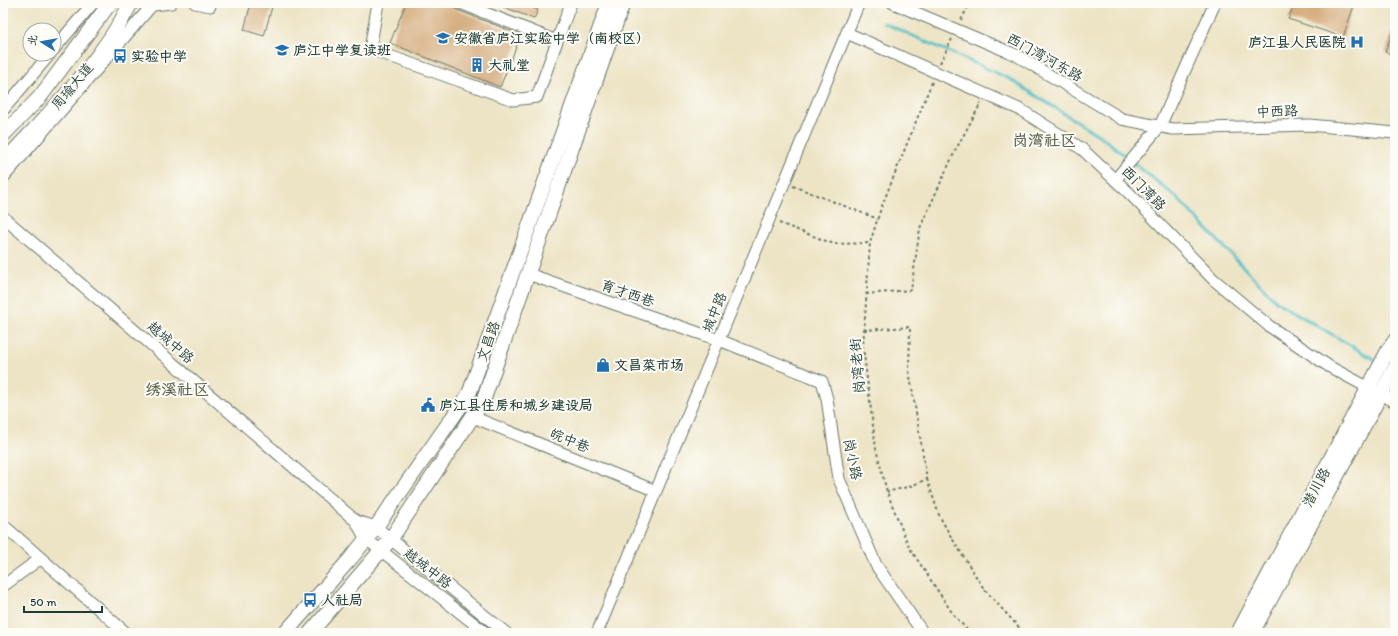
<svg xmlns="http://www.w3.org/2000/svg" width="1398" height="636" font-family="Itim,'LXGW WenKai TC',sans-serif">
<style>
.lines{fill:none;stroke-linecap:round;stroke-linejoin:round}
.stream{stroke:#4fbdc5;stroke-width:3}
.building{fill:#d6af81}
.minor-casing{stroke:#677767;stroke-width:13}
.major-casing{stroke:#677767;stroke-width:16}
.path{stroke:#677767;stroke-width:2;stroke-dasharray:3 3;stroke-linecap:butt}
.minor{stroke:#fff;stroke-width:11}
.major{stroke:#fff;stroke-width:14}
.labels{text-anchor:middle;stroke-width:4;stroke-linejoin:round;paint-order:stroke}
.poi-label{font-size:14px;font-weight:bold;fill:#1f3d34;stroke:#fdfcf7;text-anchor:start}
.street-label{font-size:14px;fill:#1f3d34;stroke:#fdfcf7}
.quarter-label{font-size:16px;font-weight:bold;fill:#5f654f;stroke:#fdfcf7}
</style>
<rect width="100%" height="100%" fill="#fdfcf7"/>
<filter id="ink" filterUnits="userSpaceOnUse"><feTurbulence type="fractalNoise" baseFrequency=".025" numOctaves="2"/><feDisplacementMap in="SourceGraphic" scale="8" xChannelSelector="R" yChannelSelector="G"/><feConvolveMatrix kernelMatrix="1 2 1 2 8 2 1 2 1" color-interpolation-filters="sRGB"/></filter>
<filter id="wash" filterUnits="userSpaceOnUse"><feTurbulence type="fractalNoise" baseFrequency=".012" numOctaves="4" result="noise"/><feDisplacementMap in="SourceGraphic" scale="16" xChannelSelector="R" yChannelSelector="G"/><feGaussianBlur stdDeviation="0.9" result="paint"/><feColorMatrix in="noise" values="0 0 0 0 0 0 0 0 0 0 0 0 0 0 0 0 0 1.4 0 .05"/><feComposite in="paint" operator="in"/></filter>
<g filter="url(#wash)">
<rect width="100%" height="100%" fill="#ede4c5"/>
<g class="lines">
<path class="stream" d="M884,23L1008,78L1103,138L1176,197L1277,302L1377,361"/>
</g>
<g id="blocks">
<path class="building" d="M251,3H273L264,36L244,30Z
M406,3H450L457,10L521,35L500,87L390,43Z
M494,3H529L528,6L538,10L534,19Z
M1295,3H1355L1343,37L1288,19Z
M1394,28H1395V55L1385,52Z"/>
</g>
</g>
<g filter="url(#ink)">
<use href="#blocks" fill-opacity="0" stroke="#677767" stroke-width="1"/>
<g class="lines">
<defs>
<path id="minor" d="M195,3L210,6V3
M378,3L370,49L513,100L537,97L557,41
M460,3L557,41L571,3
M893,3L1016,55L1122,119L1173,129L1309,125L1395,133
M153,5L171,3
M847,33L1021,110L1082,149L1129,193L1213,279L1269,326L1330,367L1395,402
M54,49L93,3
M3,110L50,54
M3,178L154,3
M1115,180L1160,126L1215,3
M3,217L356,521L365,538L486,633
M528,274L719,340L822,381L827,399L839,479L876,565L923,633
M473,417L656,491
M356,521L376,527L506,633
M3,525L126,633
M3,586L41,558
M597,633L859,3"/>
<path id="major" d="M3,135L40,97L110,3
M3,163C49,113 100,64 131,3
M285,633L351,558L376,527L469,394L609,3
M310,633L390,540L483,401L623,3
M1238,633L1389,349L1395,341
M1252,633L1395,368"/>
</defs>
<use href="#minor" class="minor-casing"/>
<use href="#major" class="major-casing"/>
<path class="path" d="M961,20L970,3
M940,63L952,39
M932,82L881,208L870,243L863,347L876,449L887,492L909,547L953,614L970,633
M793,186L878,219
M779,223L834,244L870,243
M866,294L911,290L920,228L955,151L981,103
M864,330L910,327L909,370L927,479L911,486L887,492
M927,479L939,515L950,535L984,589L1024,633"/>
<use href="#minor" class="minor"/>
<use href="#major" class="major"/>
</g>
</g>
<defs>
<symbol id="school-bare" viewBox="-9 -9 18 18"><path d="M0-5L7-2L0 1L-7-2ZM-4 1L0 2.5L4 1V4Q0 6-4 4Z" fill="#1f6fb2" stroke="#fdfcf7" stroke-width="2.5" paint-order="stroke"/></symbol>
<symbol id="hospital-bare" viewBox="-9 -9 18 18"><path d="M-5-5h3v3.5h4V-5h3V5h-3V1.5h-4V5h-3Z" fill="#1f6fb2" stroke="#fdfcf7" stroke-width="2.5" paint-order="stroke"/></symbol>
<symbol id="bus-bare" viewBox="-9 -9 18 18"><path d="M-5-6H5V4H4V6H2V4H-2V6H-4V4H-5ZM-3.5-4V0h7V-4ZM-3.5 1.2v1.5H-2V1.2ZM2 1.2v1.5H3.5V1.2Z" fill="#1f6fb2" stroke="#fdfcf7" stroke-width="2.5" paint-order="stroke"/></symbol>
<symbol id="building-bare" viewBox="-9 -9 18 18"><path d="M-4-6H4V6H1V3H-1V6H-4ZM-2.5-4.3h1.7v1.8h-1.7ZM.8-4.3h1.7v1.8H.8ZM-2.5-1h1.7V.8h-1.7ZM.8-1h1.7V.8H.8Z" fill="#1f6fb2" stroke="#fdfcf7" stroke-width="2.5" paint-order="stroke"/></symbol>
<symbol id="shop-bare" viewBox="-9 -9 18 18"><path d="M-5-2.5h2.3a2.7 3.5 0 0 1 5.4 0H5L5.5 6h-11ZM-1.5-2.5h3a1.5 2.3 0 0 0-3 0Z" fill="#1f6fb2" stroke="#fdfcf7" stroke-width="2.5" paint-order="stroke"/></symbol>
<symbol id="civic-bare" viewBox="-9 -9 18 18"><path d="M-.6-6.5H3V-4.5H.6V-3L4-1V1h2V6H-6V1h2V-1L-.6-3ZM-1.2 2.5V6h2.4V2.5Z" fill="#1f6fb2" stroke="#fdfcf7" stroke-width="2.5" paint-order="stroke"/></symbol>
</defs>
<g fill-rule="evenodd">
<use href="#school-bare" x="433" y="28" width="20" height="20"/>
<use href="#hospital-bare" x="1347" y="32" width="20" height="20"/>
<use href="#school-bare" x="272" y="40" width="20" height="20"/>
<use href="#bus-bare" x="110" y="46" width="20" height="20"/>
<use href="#building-bare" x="467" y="55" width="20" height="20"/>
<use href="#shop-bare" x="593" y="355" width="20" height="20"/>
<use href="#civic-bare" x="418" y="395" width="20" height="20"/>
<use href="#bus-bare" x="300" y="590" width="20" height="20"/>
</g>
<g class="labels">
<g class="poi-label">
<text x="454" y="43">安徽省庐江实验中学（南校区）</text>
<text x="1346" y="47" text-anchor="end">庐江县人民医院</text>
<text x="293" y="55">庐江中学复读班</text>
<text x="131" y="61">实验中学</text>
<text x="488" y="70">大礼堂</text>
<text x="614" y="370">文昌菜市场</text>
<text x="439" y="410">庐江县住房和城乡建设局</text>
<text x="321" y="605">人社局</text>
</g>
<g class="street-label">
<text transform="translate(1045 57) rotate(29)" y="5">西门湾河东路</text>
<text transform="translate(72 86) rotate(-50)" y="5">周瑜大道</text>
<text transform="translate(1277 111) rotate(-2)" y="5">中西路</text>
<text transform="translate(1144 188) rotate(45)" y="5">西门湾路</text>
<text transform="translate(628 293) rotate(19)" y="5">育才西巷</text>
<text transform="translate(714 312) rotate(-67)" y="5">城中路</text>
<text transform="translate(488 341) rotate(-70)" y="5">文昌路</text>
<text transform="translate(171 342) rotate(41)" y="5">越城中路</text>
<text transform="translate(857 366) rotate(-95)" y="5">岗湾老街</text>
<text transform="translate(570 440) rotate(22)" y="5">皖中巷</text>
<text transform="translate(853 459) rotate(78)" y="5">岗小路</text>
<text transform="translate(1316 487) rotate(-62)" y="5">潜川路</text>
<text transform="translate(428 568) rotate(38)" y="5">越城中路</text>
</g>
<g class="quarter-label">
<text x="1044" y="146">岗湾社区</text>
<text x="177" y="395">绣溪社区</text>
</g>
</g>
<rect width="1398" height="636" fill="none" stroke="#fdfcf7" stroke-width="16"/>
<g transform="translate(42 42) rotate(281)"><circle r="19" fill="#fdfcf7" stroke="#a4b0a9"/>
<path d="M0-3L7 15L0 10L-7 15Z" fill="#1f6fb2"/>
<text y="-6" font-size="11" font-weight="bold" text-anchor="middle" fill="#1f3d34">北</text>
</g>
<path d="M24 606v6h78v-6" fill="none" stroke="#1f3d34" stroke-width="2"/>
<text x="30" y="606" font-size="12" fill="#1f3d34" stroke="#fdfcf7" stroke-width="3" paint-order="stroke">50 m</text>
</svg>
